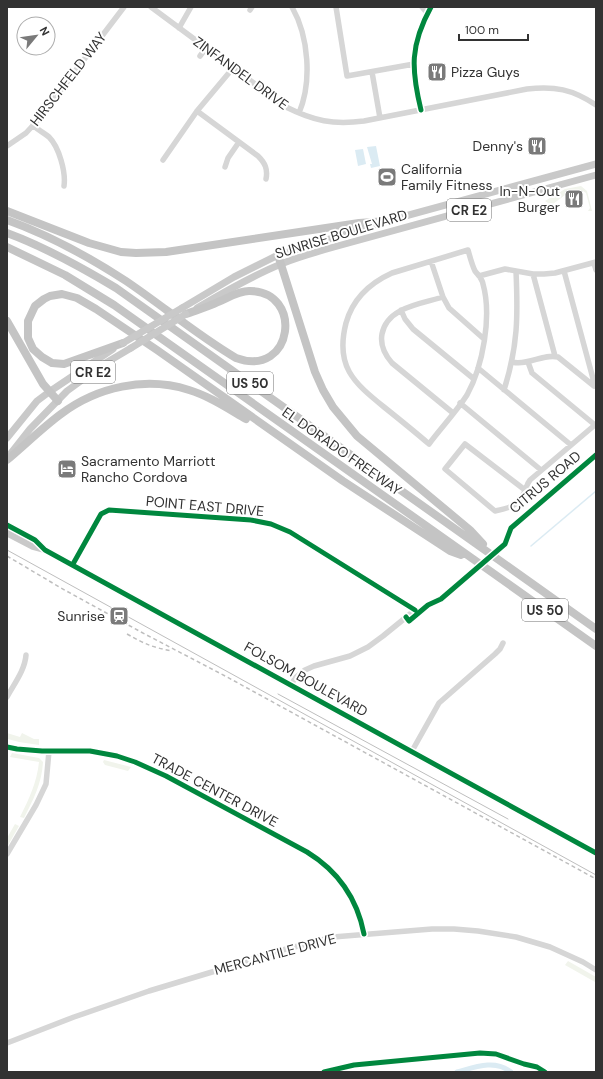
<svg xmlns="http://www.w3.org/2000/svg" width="603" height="1079" font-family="'DM Sans',sans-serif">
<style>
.green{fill:#f1f4ec}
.water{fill:#dbebf3}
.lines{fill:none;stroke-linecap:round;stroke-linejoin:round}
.stream{stroke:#dbebf3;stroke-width:1.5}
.canal{stroke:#dbebf3;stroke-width:5}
.minor{stroke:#d6d6d6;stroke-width:5.5}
.major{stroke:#c9c9c9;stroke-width:7}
.highway{stroke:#c4c4c4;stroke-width:8}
.tram{stroke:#bebebe;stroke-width:1}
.rail{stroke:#bebebe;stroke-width:1.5;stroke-dasharray:4 3;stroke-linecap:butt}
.major-bridge{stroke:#c9c9c9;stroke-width:7}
.cycleway-casing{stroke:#fff;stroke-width:8}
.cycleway{stroke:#00873e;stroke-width:5}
.labels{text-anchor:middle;stroke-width:4;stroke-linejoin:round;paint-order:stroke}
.shield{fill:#fff;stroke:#707070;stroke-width:1}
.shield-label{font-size:13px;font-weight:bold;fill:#323232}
.poi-label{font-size:14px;fill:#323232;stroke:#fff;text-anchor:start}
.street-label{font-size:14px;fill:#323232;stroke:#fff}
</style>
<rect width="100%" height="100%" fill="#fff"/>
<path class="green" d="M581,186L587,191L592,211H588L590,208L586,193L583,191L565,195L553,204L551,205L545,201L565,189Z
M7,733L20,737L22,733L34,739H39V745L19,742L8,739H7Z
M12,753L39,758L43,762C42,783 33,800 24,818L20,817C29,799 37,782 39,762L10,757Z
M104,760L131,767L128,771L105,765L103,762Z
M15,824L19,826L7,847V838Z
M568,961L596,977L595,982L565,965Z"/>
<path class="water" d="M376,146L380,166L371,168L370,164H372L367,147Z
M363,149L366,164L358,166L355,150Z"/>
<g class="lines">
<path class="stream" d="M531,546L596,491"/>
<path class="canal" d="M457,1072C475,1067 495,1059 511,1072"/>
<path class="minor" d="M151,7L286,107C314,121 333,125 364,121L527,89C555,86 572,89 596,105
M292,7C309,37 312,82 299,113
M336,7L347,76L414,64
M422,7L428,14
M250,10L252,7
M179,28L191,7
M200,56L206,48
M372,72L380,118
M421,110C411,69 410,45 431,7
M197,111L258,156C265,163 268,169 266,179
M33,125C38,130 44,133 49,137C59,147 66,172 64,186
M7,146L26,133L38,120L124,7
M163,160L197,111L233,68
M225,167L228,158L239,142
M468,250C470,257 472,265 475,271C478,275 482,278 483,284C492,316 483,366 467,395C456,412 441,428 429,444C414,431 399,419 384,407C353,382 335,366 346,323C353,298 370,283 392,273Z
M431,261L443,297L449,308L484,339
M594,263L596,270
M564,271L595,386
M533,274L555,356
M479,276L505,269L533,274H544L555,273L596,262
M443,297C421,304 387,307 382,334C380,345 385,355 392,363L453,413
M401,310L405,319L413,329L474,379
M512,362C529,366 543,353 558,357L594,386
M528,362L532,373L595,425
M478,368L571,445
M504,390C518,346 518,316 516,271
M460,403L541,470
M525,490L465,444L445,469L495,511C505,509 519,506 523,495C526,490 526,485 530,480L596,424
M73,564L101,514L109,510L251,520L271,524L290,532L415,610L383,636L368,647L350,656L314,666L305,670L295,678L291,685
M7,697C14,684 25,670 26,655
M7,747L17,749L42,751H90L117,756L135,762L166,776L307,852C338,871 357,898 364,934
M412,751L439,703L495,654L500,649L503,643
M7,854L36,805L46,784L49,751
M7,1043L74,1017L149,991L222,969L267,954L333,937L432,929H454L478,931L516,937L550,947L583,962L596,970"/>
<path class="major" d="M182,308L234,277L278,255L387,221L596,164
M197,308C224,292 252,276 281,264C298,257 316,252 334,247L596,175
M7,438L37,401L49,392L113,349
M8,457L30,429L67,391L104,364L131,348
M7,525L35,540L45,550L596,853
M7,533L32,546L43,549"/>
<path class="highway" d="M7,211L89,243L121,252L136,253L166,252L359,223L387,221
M7,220C49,235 89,257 126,281C163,306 197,335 236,358C294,379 304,290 249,291C238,291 228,298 218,302C208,307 197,310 186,314
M7,233C45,247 81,267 116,288L596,629
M7,247L65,275L114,305L596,646
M278,255L315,372L323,390L333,407L357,436L470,530L483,544
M7,321L43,384L58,401
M123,343L64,364L52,363L42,357L33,349L28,338V321L35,306L44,299L50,296L62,294L77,298L96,309L157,350L343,481L450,551L461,555
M7,460C25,445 42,428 61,414C97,387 145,376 189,390C209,396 227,408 246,419"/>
<path class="tram" d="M7,550L596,875
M278,694L508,819"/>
<path class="rail" d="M7,556L61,588L141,632L227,677L596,879
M127,634C145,644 151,647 172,651"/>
<path class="major-bridge" d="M123,343L182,308
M131,348L186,314"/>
<defs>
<path id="cycleway" d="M421,110C411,69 410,45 431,7
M7,525L35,540L45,550L596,853
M73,564L101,514L109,510L251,520L271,524L290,532L415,610
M406,617L409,621L428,605L441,599L505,544L511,528L596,455
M7,747L17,749L42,751H90L117,756L135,762L166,776L307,852C338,871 357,898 364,934
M324,1072L354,1065L480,1053L496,1054L524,1064L537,1067L545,1072"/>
</defs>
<use href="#cycleway" class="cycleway-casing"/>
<use href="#cycleway" class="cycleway"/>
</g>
<defs>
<symbol id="restaurant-square" viewBox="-11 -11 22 22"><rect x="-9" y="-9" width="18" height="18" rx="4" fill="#7a7a7a" stroke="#fff"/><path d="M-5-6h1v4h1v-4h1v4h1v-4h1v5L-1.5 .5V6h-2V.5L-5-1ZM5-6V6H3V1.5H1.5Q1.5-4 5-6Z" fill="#fff"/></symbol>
<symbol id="stadium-square" viewBox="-11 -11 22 22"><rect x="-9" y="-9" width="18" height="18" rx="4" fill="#7a7a7a" stroke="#fff"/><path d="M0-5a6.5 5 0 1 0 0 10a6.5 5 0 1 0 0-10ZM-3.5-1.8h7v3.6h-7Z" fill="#fff"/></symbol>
<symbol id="hotel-square" viewBox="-11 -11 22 22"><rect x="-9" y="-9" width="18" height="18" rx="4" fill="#7a7a7a" stroke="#fff"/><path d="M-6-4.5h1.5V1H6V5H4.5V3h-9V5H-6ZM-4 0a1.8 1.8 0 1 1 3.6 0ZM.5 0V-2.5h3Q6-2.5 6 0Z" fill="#fff"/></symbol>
<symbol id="station-square" viewBox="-11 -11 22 22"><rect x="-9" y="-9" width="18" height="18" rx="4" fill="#7a7a7a" stroke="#fff"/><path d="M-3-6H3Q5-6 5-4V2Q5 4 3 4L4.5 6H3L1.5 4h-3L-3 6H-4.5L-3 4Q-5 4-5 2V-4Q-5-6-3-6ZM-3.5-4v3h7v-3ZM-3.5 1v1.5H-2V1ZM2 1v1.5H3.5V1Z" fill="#fff"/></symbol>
</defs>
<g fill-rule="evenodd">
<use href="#restaurant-square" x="426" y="61" width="22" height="22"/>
<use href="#restaurant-square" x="526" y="135" width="22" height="22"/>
<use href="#stadium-square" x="376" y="166" width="22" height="22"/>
<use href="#restaurant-square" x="563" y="188" width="22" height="22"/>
<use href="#hotel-square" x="56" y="458" width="22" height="22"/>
<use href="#station-square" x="108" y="605" width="22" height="22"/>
</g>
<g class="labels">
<g class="shield">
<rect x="447" y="199" width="44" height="22" rx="3"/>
<rect x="71" y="361" width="44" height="22" rx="3"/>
<rect x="227" y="372" width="46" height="22" rx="3"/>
<rect x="522" y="599" width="46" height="22" rx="3"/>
</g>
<g class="shield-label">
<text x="469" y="215">CR E2</text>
<text x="93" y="377">CR E2</text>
<text x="250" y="388">US 50</text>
<text x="545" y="615">US 50</text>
</g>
<g class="poi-label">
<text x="451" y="77">Pizza Guys</text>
<text x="523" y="151" text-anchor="end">Denny's</text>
<text x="401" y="174">California<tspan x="401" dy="16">Family Fitness</tspan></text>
<text x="560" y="196" text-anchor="end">In-N-Out<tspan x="560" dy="16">Burger</tspan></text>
<text x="81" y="466">Sacramento Marriott<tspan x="81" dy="16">Rancho Cordova</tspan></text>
<text x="105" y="621" text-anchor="end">Sunrise</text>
</g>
<g class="street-label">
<text transform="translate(241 73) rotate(36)" y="5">ZINFANDEL DRIVE</text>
<text transform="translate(68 79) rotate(-52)" y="5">HIRSCHFELD WAY</text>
<text transform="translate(341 234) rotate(-17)" y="5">SUNRISE BOULEVARD</text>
<text transform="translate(342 451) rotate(35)" y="5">EL DORADO FREEWAY</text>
<text transform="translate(545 482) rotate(-40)" y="5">CITRUS ROAD</text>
<text transform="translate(205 506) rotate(5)" y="5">POINT EAST DRIVE</text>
<text transform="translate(306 679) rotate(29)" y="5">FOLSOM BOULEVARD</text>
<text transform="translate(215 790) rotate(28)" y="5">TRADE CENTER DRIVE</text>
<text transform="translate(275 954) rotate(-15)" y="5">MERCANTILE DRIVE</text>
</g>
</g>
<rect width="603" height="1079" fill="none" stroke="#323232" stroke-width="16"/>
<g transform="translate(36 36) rotate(61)"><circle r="19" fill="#ffffff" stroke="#adadad"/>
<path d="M0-3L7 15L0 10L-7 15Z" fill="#7a7a7a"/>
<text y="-6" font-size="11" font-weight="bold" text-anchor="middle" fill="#323232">N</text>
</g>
<path d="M459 34v6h69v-6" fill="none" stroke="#323232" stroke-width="2"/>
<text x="465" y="34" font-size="12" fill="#323232" stroke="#ffffff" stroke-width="3" paint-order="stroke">100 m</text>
</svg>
